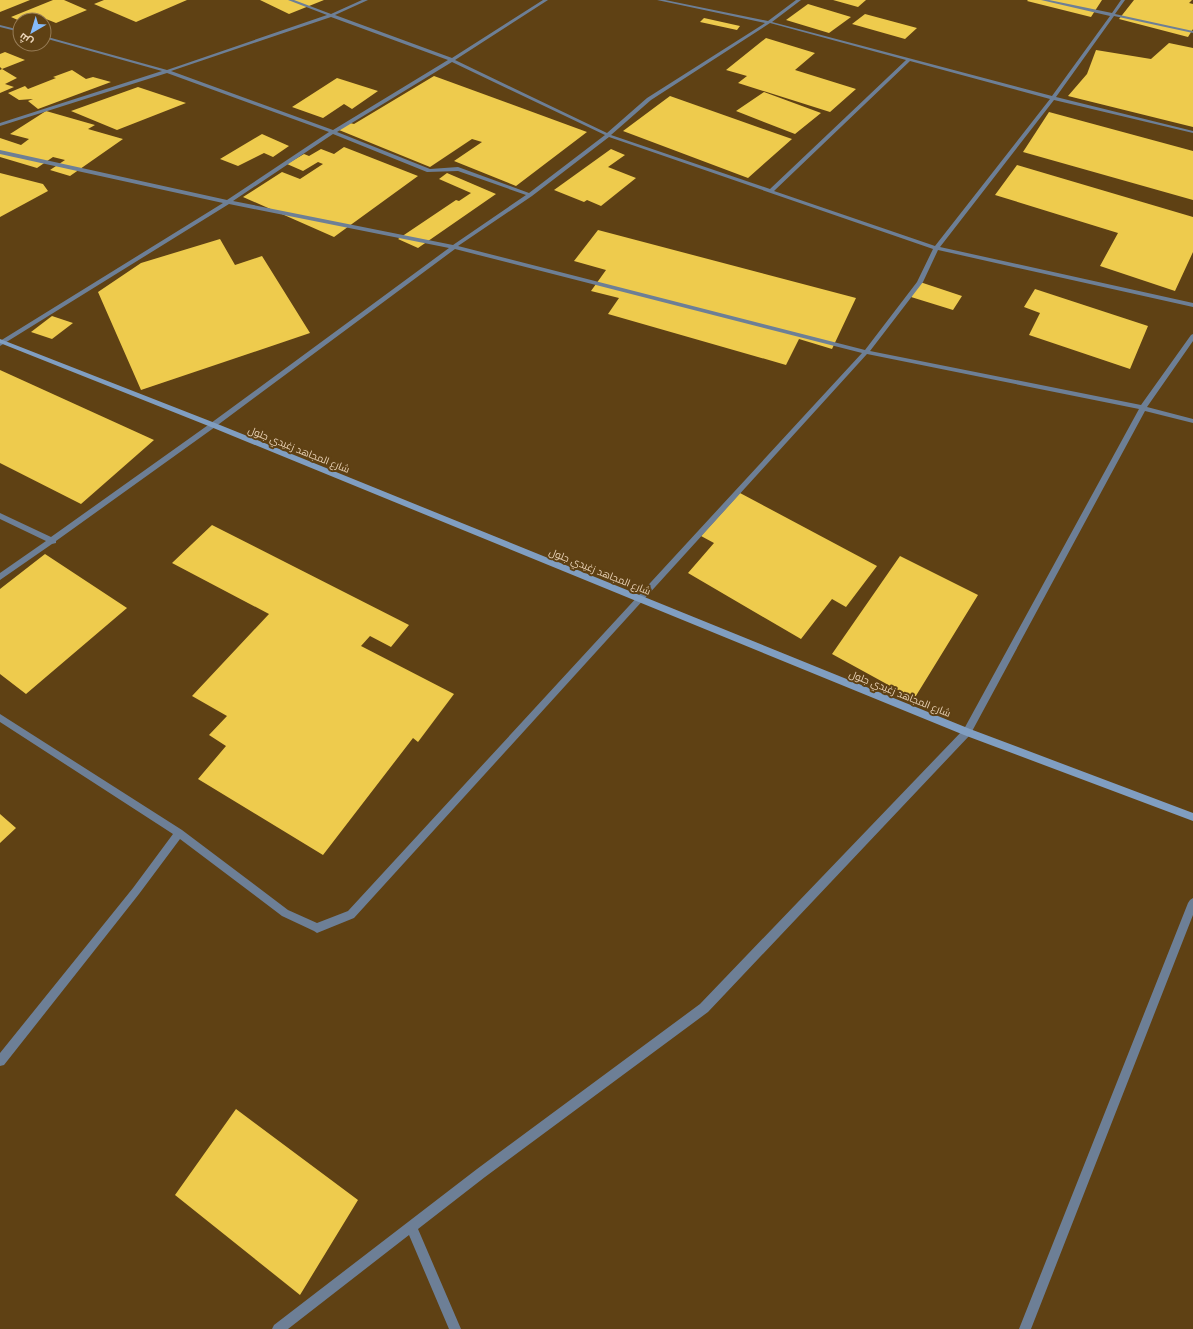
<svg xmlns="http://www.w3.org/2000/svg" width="1193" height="1329" font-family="'Noto Sans',Cairo,sans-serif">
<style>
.building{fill:#eecb4d}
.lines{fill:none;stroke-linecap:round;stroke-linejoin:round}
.street{fill:#6d7f96;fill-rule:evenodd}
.secondary{fill:#809ec1;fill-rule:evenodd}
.labels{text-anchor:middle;stroke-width:4;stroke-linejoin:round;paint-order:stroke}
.street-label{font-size:10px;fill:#ebd4b8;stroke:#5f4114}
</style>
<rect width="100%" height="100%" fill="#5f4114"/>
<path class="building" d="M0,0H30L0,12Z
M53,0H64L87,10L56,23L46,19L20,21L11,17Z
M104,0H187L136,22L94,4Z
M260,0H324L289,14Z
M833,0H866L858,7Z
M1028,0H1102L1091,17L1027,1Z
M1134,0H1192L1189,3L1193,4V29L1188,37L1119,19Z
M808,4L851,17L829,33L786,20Z
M865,14L917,28L905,39L852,24Z
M704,18L740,26L737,30L700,22Z
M766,38L815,53L795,70L856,89L830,112L738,83L747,76L726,70Z
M1169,43L1193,48V127L1068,96L1087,74L1096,50L1151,59Z
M5,52L25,60L2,69L0,67V54Z
M2,69L17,78L5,84L14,87L0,93V70Z
M72,70L86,79L93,77L111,82L38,109L28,101L33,99L19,100L8,93L25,86L28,89L56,78L53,77Z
M434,76L587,132L516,186L454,161L482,142L472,139L430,167L339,130L350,123L354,124Z
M337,78L378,91L352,109L344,104L323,118L292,107Z
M138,87L186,103L117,130L71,111Z
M764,92L821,113L795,134L736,111Z
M670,96L792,139L748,178L623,131Z
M46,111L95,125L88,129L123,139L70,176L50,170L65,160L53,157L37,168L0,157V138L21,145L29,139L10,134Z
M1049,112L1193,151V200L1023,152Z
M262,134L289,146L273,157L264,153L238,166L220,159Z
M344,147L418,176L334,237L243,197L282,172L300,179L323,164L318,162L303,171L287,164L304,154L309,156L321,149L334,154Z
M611,149L625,155L608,167L636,178L601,206L587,200L584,202L554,190Z
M1017,165L1193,217V252L1175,291L1100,266L1118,233L995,195Z
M0,173L43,184L48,191L0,217Z
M447,173L496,194L418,248L398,239L456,200L459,201L471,193L439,179Z
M598,230L856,298L832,349L799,339L786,365L608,314L619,298L591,291L606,270L574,261Z
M220,239L235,265L262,256L310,333L141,390L98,292L141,263Z
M920,282L962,296L953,310L911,297Z
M1035,289L1148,326L1130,369L1029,335L1040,313L1024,307Z
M52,316L73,323L52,339L31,332Z
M0,370L154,440L81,504L0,463Z
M740,493L877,566L846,607L832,599L801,639L688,573L714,543L701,536Z
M212,525L409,625L391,647L370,636L361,646L454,694L418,742L413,738L323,855L198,779L226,746L209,735L227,716L192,696L269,614L172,563Z
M45,554L127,608L26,694L0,674V589Z
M900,556L978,595L914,699L832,654Z
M0,814L16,828L0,843Z
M236,1109L358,1200L300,1295L175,1195Z"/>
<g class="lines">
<path class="street" d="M288,0H294L331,14L362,0H368L335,15L452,58L543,0H548L455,60L607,133L647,98L765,23L657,0H665L768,21L796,0H801L772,22L1052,96L1110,16L1041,0H1049L1112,13L1121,0H1125L1115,14L1193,31V33L1114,16L1056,97L1193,131V133L1054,100L940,247L1193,303V307L938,250L923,282L870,351L1141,405L1191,335L1193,334V341L1147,407L1193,419V423L1145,411L970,735L708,1012L485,1177L418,1229L461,1329H449L409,1235L288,1329H272L274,1325L477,1169L700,1004L964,729L1139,409L867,354L354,918L317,933L314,931L282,916L180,839L139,894L4,1065L0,1066V1053L133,888L173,834L0,722V714L182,830L288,910L317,923L348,911L862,353L455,249L215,427L56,541V543L52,544L0,580V573L46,541L0,519V513L51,537L211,423L449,248L229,204L0,346V341L223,203L0,154V150L227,200L329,132L167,73L0,126V123L162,71L44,38V36L167,70L327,15ZM331,17L448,60L333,130L171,71ZM770,23L906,60L770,189L611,135L651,100ZM910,61L1050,99L935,246L774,191ZM452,62L605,135L529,193L458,167L430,169L337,132ZM333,134L427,172L458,171L526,195L453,245L233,201ZM609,137L933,249L917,282L865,350L458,246L532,196Z
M0,25L20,30V32L0,27Z
M1193,898V915L1031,1329H1019L1188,903L1190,900Z"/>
<path class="secondary" d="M0,339L215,423L970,729L1193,813V821L964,735L211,427L0,343Z"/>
</g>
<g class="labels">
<g class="street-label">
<text transform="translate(299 449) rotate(22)" y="4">شارع المجاهد زغيدي جلول</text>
<text transform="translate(600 571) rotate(22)" y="4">شارع المجاهد زغيدي جلول</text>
<text transform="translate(900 693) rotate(22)" y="4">شارع المجاهد زغيدي جلول</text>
</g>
</g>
<g transform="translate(32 32) rotate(218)"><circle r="19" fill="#5f4114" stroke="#977c56"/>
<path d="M0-3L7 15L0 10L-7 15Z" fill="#85bbfb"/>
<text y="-6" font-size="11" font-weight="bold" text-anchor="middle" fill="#ebd4b8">ش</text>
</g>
</svg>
